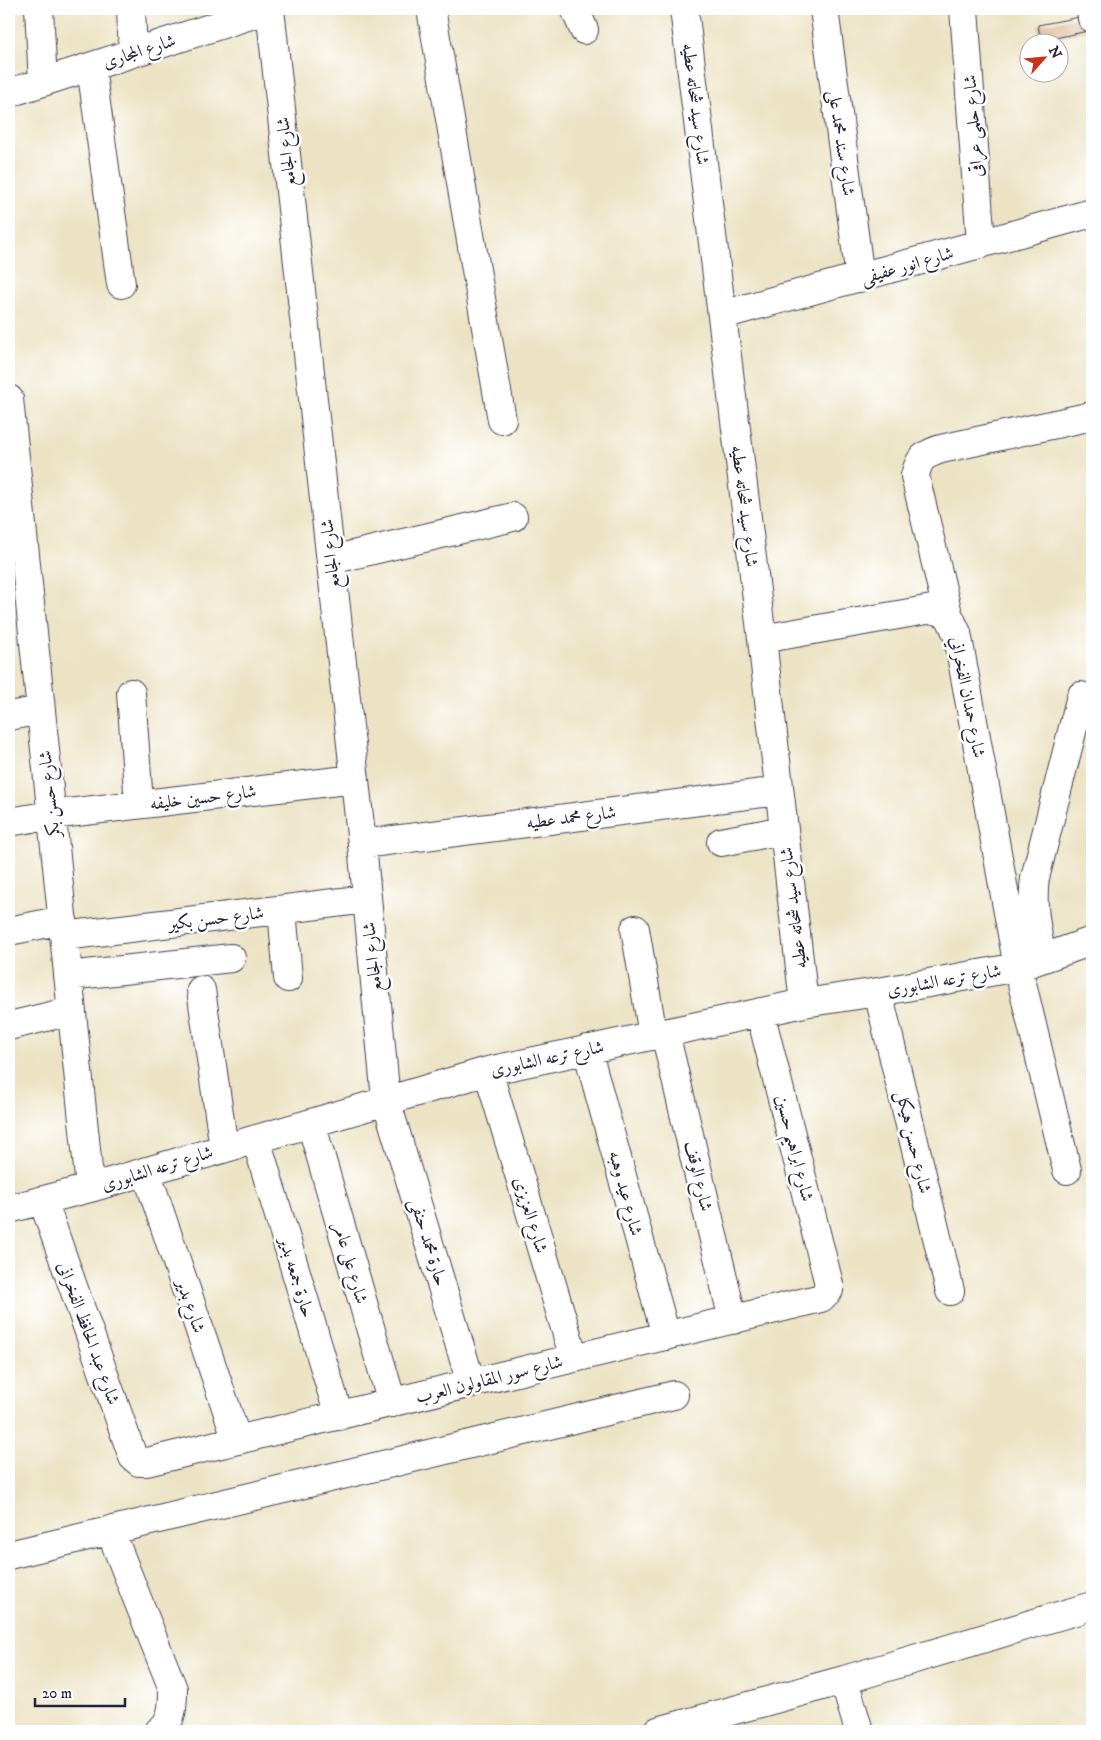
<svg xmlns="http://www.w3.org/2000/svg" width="1101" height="1740" font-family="'IM FELL DW Pica',Amiri,serif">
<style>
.building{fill:#d6b490}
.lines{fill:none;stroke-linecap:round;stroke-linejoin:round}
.minor-casing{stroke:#403f50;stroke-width:30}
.minor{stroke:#fff;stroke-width:28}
.labels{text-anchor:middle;stroke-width:5;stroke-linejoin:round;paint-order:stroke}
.street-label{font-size:18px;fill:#22223b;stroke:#fff}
</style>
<rect width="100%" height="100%" fill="#fff"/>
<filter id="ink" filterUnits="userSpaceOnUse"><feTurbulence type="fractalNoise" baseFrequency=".02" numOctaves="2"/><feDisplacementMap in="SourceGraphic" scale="10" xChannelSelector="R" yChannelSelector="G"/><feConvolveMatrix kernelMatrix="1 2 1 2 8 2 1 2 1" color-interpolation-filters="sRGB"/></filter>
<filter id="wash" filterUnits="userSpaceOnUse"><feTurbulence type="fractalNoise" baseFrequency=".0096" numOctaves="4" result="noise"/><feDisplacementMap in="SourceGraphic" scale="20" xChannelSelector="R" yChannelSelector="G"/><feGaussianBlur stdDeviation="1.12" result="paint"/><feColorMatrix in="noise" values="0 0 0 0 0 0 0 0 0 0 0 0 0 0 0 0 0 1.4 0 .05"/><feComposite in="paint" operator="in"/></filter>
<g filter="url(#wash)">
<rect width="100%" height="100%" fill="#ece3c4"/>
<g id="blocks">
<path class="building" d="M1085,16L1088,31L1041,41L1038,25Z"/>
</g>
</g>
<g filter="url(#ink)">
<use href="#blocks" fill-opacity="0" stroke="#403f50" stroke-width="1"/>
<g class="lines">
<defs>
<path id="minor" d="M39,9L43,82
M131,9L133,53
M270,9L362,844L386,1100L471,1383
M431,9L502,420
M575,9L584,30
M684,9L762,639L804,1003
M824,9L860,278
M964,9L981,244
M1091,9L1092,18
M91,67L121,284
M9,93L269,9
M722,315L1092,213
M9,399L90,1188
M331,560L513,517
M948,614L915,476C919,457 924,455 941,449L1092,416
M762,639L932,609L948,614L957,633L1018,967L1067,1170
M131,693L139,804
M9,716L41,710
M9,822L51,815L355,779
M721,842L784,830
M362,844L779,791
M282,910L288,978
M635,929L653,1035
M9,931L63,920
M64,936L367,899
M1042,958C1037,931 1031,906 1035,878L1081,696
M68,976L231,958
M201,990L224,1148
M878,992L950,1291
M9,1026L71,1011
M665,1033L733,1320
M587,1049L666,1336
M488,1071L574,1358
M311,1123L392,1403
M256,1139L339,1416
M146,1171L237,1440
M43,1201L133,1457L139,1462H147L821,1298L829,1290V1284L760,1012
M9,1209L90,1188L488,1071L804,1003L878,992L1018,967L1092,941
M110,1530L173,1689C173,1704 173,1722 159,1731
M9,1555L674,1395
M844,1680L859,1731
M658,1731L844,1680L1092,1606"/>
</defs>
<use href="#minor" class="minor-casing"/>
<use href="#minor" class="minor"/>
</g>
</g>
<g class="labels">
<g class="street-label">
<text transform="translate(139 51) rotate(-18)" y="6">شارع المجارى</text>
<text transform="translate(696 104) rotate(83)" y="6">شارع سيد شحاته عطيه</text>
<text transform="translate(973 126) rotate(-94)" y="6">شارع حلمى عراقى</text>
<text transform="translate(842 143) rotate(82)" y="6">شارع سند محمد على</text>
<text transform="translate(286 152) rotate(-96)" y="6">شارع الجامع</text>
<text transform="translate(907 265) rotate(-16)" y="6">شارع انور عفيفى</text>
<text transform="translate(745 506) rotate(83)" y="6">شارع سيد شحاته عطيه</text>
<text transform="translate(330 554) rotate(-96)" y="6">شارع الجامع</text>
<text transform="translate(968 697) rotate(79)" y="6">شارع حمدان الفخراني</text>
<text transform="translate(49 794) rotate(-96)" y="6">شارع حسن بكر</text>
<text transform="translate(203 797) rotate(-7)" y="6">شارع حسين خليفه</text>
<text transform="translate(571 817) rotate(-7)" y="6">شارع محمد عطيه</text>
<text transform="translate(793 908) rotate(-97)" y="6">شارع سيد شحاته عطيه</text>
<text transform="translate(216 918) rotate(-7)" y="6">شارع حسن بكير</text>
<text transform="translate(372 957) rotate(-96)" y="6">شارع الجامع</text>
<text transform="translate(944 980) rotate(-10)" y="6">شارع ترعه الشابورى</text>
<text transform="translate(547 1058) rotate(-12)" y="6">شارع ترعه الشابورى</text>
<text transform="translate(914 1142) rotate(77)" y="6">شارع حسن هيكل</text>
<text transform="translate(795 1148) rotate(76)" y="6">شارع ابراهيم حسين</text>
<text transform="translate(157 1168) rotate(-17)" y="6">شارع ترعه الشابورى</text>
<text transform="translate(699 1176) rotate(77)" y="6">شارع الوقف</text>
<text transform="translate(626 1193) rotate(75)" y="6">شارع عيد وهبه</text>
<text transform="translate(531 1215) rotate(73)" y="6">شارع العزيزى</text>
<text transform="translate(429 1242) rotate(73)" y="6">حارة محمد حنفى</text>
<text transform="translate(351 1263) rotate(74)" y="6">شارع على عامر</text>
<text transform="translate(297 1277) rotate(73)" y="6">حارة جمعه بدير</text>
<text transform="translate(191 1306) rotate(71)" y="6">شارع بدير</text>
<text transform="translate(89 1333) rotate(70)" y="6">شارع عبد الحافظ الفخرانى</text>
<text transform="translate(489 1379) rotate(-14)" y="6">شارع سور المقاولون العرب</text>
</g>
</g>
<rect width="1101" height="1740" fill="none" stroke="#fff" stroke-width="30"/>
<g transform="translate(1044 58) rotate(63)"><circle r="24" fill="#ffffff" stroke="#a7a7b1"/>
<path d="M0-4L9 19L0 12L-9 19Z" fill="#c8321e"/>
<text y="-8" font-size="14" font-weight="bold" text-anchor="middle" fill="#22223b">N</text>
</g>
<path d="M35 1698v8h90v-8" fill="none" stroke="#22223b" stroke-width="2.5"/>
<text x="42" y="1698" font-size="15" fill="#22223b" stroke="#ffffff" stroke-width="4" paint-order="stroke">20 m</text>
</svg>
